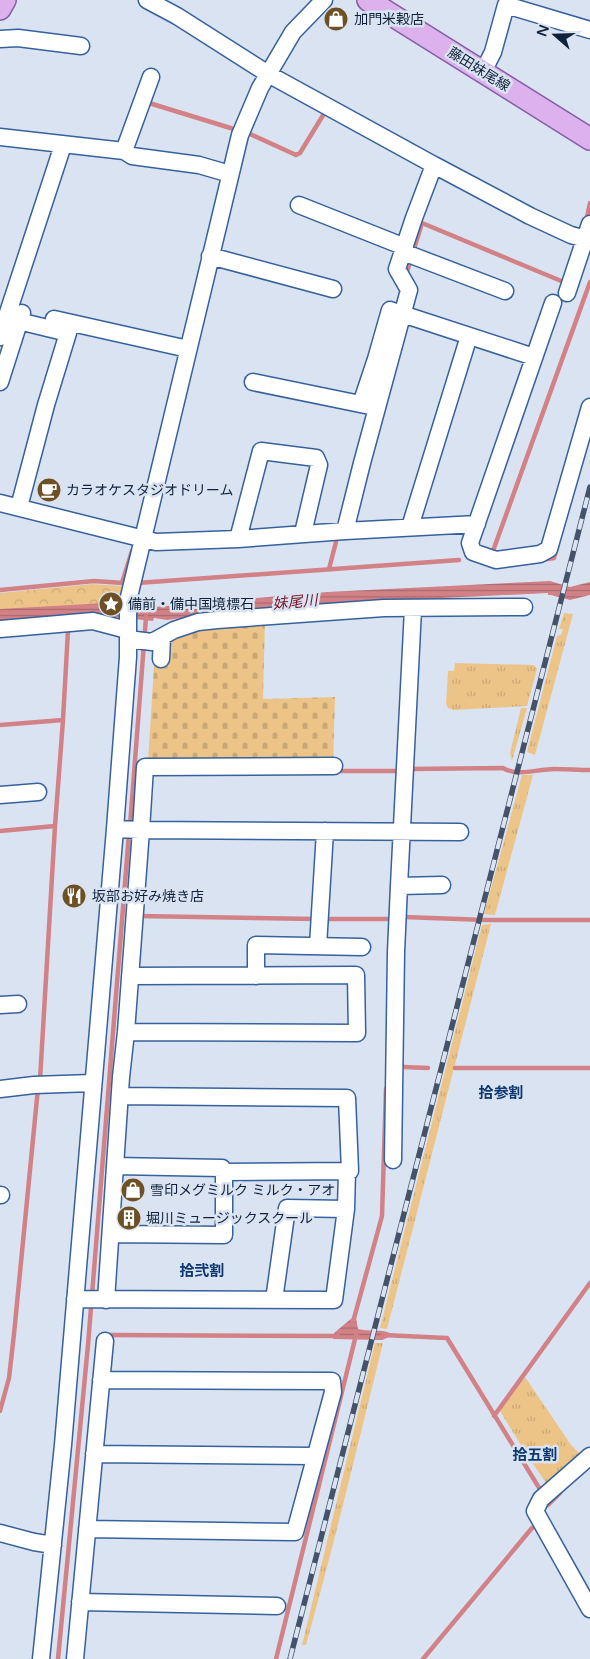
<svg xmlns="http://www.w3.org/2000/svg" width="590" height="1659" font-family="'Varela Round','Noto Sans JP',sans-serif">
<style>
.grass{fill:url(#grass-tufts)}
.cemetery{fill:url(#cemetery-stones)}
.park{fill:url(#park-crowns)}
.water{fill:url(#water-rules)}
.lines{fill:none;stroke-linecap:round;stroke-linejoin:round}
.stream{stroke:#d28286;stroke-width:4.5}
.minor-casing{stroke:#36619c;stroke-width:19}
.major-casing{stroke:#865da6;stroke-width:24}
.minor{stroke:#fff;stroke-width:16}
.major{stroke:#dcb1ec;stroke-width:21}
.rail-casing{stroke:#44536a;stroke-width:5.5}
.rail{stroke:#dae3f1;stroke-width:4;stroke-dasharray:11;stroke-linecap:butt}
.labels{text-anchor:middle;stroke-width:5;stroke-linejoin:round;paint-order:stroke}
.poi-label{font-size:14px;fill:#10223b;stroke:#dae3f1;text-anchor:start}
.street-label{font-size:14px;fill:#10223b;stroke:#dae3f1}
.water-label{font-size:15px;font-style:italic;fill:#751527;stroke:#dae3f1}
.neighbourhood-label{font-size:15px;font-weight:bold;fill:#0c386f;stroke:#dae3f1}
</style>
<defs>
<pattern id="grass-tufts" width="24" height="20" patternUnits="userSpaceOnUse" patternTransform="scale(1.25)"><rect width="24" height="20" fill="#edc488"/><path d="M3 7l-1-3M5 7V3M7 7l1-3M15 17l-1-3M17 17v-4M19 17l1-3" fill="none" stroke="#caa876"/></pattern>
<pattern id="cemetery-stones" width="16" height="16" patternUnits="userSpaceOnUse" patternTransform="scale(1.25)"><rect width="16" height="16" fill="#edc488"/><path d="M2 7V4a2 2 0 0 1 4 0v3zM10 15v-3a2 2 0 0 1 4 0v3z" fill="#caa876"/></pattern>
<pattern id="park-crowns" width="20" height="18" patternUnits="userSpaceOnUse" patternTransform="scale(1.25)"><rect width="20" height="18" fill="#edc488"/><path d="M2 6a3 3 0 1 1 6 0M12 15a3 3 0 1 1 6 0" fill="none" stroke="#caa876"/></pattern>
<pattern id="water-rules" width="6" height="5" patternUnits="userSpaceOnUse" patternTransform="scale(1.25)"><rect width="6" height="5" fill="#d28286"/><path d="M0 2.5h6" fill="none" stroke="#a96a6f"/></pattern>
</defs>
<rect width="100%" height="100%" fill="#dae3f1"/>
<path class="grass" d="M564,613L573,614L535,755L527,752L557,636L561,635L563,629H559Z
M455,663L534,665L537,669L527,706L453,710L448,708L446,704L448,671H454Z
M521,708H527L512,761L510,753Z
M522,775H533L495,915L484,914Z
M491,924L387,1329L380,1328L482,925Z
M375,1343H383C358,1444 334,1545 306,1645H302Z
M525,1377L571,1445L582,1456L548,1486L525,1452L500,1411Z"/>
<path class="cemetery" d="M265,619L263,699L335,697L333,764L148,761L154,666H168L169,638L202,625Z"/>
<path class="park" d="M92,584L124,586L121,594L120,617L96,614L0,622V593Z"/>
<path class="water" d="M550,581L570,587L590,582V595L570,600L551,595H548V593L335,603L197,616L167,620L154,618L153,621L95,615L0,623V609L106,603L153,607L327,592Z
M352,1318H356L358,1329C368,1332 381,1329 390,1333L389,1337L382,1340L333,1339L334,1333Z"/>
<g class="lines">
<path class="stream" d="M148,106L149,103L250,134L296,155L300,153L325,112
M586,222L590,203
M406,275L422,223L566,283
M493,551L590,282
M542,560L554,558L557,547
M329,569L336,542
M122,583L132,551
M137,583L459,560
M0,590L94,581L123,583
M0,725L63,720
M410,769L503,768C518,777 537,769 554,769C566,769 578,770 590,770
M335,771H400
M130,826L146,617
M0,831L55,826
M139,916L316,919
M404,917L486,920H590
M323,919H391
M403,1067L428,1068
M455,1068H590
M40,1080L55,826L63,720L68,630
M353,1322L382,1216L386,1089
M110,1335L338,1336
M383,1335L447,1338L549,1504
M0,1411L9,1378L14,1334L38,1088
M494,1416L590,1283
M548,1505L560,1493
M58,1659L88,1345L129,833
M276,1659L356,1335
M423,1659L532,1528"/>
<defs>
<path id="minor" d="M147,0L177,16L268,74L434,165L414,218L397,269L409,290L362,463L345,531
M0,39L18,38L81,46
M483,72L493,52L506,5L590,30
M0,137L124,151L151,77
M124,151L132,156L199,165L230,174
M434,165L530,216L571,235L586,239
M299,205L405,247
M403,252L505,291
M210,256L333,289
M567,293L590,224
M553,303L470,543L473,552L496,560L540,554L549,549L590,407
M6,318L68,333L46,405L19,507
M54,319L188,349
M0,337L63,145
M0,382L22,313
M253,382L370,406
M361,404L376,359L390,310L534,357
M0,503L156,542L238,539L345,531L477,524
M410,527L469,336
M238,539L261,451L316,458L319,465L303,533
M413,609L399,886L442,885
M0,629L93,621L127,630
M128,639L152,642L174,630L198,622L217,620L384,608L524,607
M161,659L162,637
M0,795L38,792
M115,829L141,830L145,767L334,766
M318,946L325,831
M256,976V945L362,947
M0,1005L18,1004
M126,1032L357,1033L356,975L130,976
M0,1089L34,1085L92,1083
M120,1096L347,1098L350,1171L224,1172
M393,1160L396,952L399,886
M0,1195H1
M111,1234L224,1235V1172L222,1168L115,1166
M75,1299L334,1300L346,1209L347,1171
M106,1300L121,1077L126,1032L141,830L460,832
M274,1300L287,1208L346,1209
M94,1454L314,1456
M590,1456L541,1499L535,1511L590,1609
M87,1529L295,1532L333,1392L332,1381L101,1380
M0,1533L34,1542L53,1545
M80,1602L277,1606
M41,1659L63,1445L115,829L128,657V601L240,135L260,88L293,32L324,0
M75,1659L105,1341"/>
<path id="major" d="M368,0L590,139
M0,9L5,0"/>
</defs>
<use href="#minor" class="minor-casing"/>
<use href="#major" class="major-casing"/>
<use href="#minor" class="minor"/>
<use href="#major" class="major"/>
<defs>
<path id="rail" d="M290,1659L590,487"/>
</defs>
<use href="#rail" class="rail-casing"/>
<use href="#rail" class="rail"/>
</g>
<defs>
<symbol id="shop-disc" viewBox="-11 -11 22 22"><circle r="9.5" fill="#6d5124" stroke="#dae3f1"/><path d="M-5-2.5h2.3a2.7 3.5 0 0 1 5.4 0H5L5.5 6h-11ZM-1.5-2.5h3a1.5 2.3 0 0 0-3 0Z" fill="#fff"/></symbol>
<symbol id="cafe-disc" viewBox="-11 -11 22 22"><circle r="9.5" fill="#6d5124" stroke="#dae3f1"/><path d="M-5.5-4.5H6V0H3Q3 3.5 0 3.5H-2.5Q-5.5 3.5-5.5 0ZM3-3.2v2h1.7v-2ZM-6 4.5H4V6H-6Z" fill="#fff"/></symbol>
<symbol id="sight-disc" viewBox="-11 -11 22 22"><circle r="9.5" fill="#6d5124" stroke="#dae3f1"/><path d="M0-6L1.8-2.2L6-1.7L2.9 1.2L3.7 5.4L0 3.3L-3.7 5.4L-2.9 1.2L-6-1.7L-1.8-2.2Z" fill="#fff"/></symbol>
<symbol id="restaurant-disc" viewBox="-11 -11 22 22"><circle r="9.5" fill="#6d5124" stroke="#dae3f1"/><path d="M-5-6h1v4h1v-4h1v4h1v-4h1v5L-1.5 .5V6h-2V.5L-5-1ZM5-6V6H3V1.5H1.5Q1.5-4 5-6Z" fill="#fff"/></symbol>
<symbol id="building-disc" viewBox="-11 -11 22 22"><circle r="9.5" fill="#6d5124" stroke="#dae3f1"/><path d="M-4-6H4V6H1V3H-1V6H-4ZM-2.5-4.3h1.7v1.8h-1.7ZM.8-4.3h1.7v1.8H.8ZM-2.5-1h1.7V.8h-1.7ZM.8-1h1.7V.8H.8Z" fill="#fff"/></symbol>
</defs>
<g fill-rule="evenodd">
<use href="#shop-disc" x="322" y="5" width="28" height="28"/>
<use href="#cafe-disc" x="35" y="476" width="28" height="28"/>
<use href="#sight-disc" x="97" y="590" width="28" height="28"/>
<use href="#restaurant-disc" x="60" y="882" width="28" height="28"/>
<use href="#shop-disc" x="119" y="1176" width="28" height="28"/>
<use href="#building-disc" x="115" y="1204" width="28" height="28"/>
</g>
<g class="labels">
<g class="poi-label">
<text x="354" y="24">加門米穀店</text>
<text x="66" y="495">カラオケスタジオドリーム</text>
<text x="128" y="609">備前・備中国境標石</text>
<text x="92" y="901">坂部お好み焼き店</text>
<text x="150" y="1195">雪印メグミルク ミルク・アオ</text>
<text x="146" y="1223">堀川ミュージックスクール</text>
</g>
<g class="street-label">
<text transform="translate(479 69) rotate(32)" y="5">藤田妹尾線</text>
</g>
<g class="water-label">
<text transform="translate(295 602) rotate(-5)" y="5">妹尾川</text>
</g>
<g class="neighbourhood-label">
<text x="501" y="1098">拾参割</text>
<text x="202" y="1276">拾弐割</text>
<text x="535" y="1460">拾五割</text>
</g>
</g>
<g transform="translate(555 35) rotate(290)" stroke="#dae3f1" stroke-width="4" paint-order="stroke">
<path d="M0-4L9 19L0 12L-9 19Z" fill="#10223b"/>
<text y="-8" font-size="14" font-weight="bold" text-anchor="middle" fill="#10223b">N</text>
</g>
</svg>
